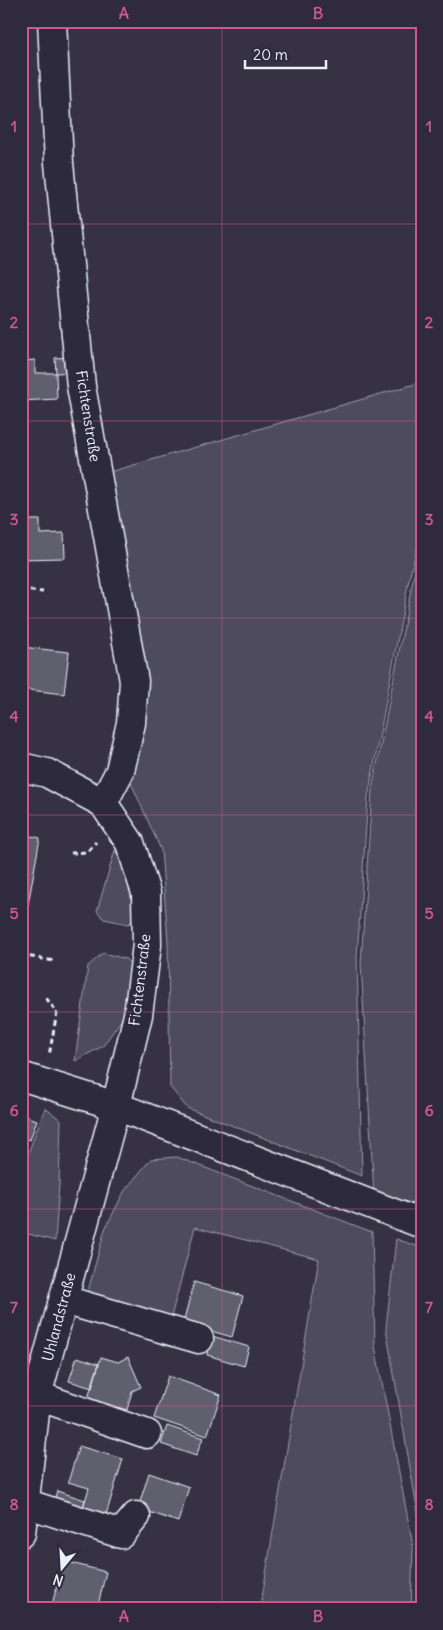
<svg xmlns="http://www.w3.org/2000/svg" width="443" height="1630" font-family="Delius,sans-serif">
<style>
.green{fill:#4d4b5c;stroke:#9a9eaa}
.building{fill:#605e6e;stroke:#e8f1f8}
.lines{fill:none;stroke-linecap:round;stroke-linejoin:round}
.minor-casing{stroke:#e8f1f8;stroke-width:31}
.path{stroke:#e8f1f8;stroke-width:3;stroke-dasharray:5 4;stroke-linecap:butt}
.minor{stroke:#2f2a3d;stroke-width:28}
.grid{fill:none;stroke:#cd598a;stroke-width:1;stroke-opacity:0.55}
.labels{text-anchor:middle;stroke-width:4;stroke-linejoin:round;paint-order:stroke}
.street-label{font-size:15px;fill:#e8f1f8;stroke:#2f2a3d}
.neatline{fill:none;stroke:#cd598a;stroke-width:2}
.grid-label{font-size:16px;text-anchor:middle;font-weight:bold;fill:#cd598a}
</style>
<rect width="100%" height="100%" fill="#363244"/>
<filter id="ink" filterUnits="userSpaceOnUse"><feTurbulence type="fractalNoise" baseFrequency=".02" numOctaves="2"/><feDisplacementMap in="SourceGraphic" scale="10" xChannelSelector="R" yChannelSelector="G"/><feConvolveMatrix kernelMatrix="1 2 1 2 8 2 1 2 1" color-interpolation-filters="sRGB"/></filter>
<g filter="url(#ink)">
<path class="green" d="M422,382V528L409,579L368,797L357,956L362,1176L187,1108L170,1087L168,941L161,850L128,776L106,473Z
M422,542V1215L374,1196L361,963L372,790L415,569Z
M115,850L130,875L137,918L128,924L104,919L97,911Z
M103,953L126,959L135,971L124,1016L103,1046L75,1061L88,966Z
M45,1108L61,1120L59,1185L55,1241L21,1232V1172Z
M177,1157L372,1232L375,1346L413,1546L411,1609H260L319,1259L195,1227L171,1317L87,1295L105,1229L125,1190L151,1159Z
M396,1239L422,1248V1537L386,1328Z"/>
<path class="building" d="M21,212H26L28,240H21Z
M74,357L75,372L56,373L55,358Z
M35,360V373H56L57,399L21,401V361Z
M21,520H40V534L64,533L65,558L21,559Z
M21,647L69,652L64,694L21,689Z
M21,834L40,838L21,944Z
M21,1115L37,1120L30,1140L21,1137Z
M194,1282L243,1296L232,1337L183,1323Z
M21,1299L26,1300L21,1314Z
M212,1336L249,1347L244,1366L207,1355Z
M77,1357L99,1364L92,1388L69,1381Z
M101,1357L118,1362L128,1357L141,1387L132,1391L127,1410L88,1398Z
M168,1376L221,1395L207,1436L154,1418Z
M167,1426L203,1438L196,1456L161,1444Z
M79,1446L123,1459L105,1518L82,1511L89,1488L68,1482Z
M149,1473L189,1487L178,1522L138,1508Z
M57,1491L85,1500L82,1511L53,1503Z
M63,1561L106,1572L97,1609H51Z"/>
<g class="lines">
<defs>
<path id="minor" d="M52,21L59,163L81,386L134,681L131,723L120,771L103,803
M21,767L47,773L103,803L130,843L146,893L147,945L138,1015L116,1106L37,1396L21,1533
M21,1076L116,1106L422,1224
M64,1300L199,1339
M21,1390L147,1434
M25,1503L121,1534L136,1516"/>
</defs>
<use href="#minor" class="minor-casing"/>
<path class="path" d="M21,428H29
M21,590L43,592
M71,853L87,852L96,842
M21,955L54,961
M46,998L57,1012L49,1056"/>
<use href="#minor" class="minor"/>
</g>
</g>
<path class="grid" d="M222,21V1609M21,224H422M21,421H422M21,618H422M21,815H422M21,1012H422M21,1209H422M21,1406H422"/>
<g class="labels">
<g class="street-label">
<text transform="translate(88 416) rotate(81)" y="5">Fichtenstraße</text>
<text transform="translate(140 980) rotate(-83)" y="5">Fichtenstraße</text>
<text transform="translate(59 1317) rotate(-75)" y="5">Uhlandstraße</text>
</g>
</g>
<rect width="443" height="1630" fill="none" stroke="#2f2a3d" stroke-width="55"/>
<g transform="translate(62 1568) rotate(198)" stroke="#2f2a3d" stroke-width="4" paint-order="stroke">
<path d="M0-4L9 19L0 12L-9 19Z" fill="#e8f1f8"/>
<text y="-8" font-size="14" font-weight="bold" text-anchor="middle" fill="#e8f1f8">N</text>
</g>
<path d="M245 60v8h81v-8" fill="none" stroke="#e8f1f8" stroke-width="2.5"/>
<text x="253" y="60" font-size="15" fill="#e8f1f8" stroke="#2f2a3d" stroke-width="4" paint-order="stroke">20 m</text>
<rect x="28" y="28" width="388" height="1574" class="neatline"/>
<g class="grid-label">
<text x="124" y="19">A</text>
<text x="318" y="19">B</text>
<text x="14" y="132">1</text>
<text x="429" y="132">1</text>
<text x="14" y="328">2</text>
<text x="429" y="328">2</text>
<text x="14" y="525">3</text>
<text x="429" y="525">3</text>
<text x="14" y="722">4</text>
<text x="429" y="722">4</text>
<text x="14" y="919">5</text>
<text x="429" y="919">5</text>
<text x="14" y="1116">6</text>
<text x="429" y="1116">6</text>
<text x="14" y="1313">7</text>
<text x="429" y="1313">7</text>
<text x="14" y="1510">8</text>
<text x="429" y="1510">8</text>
<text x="124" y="1622">A</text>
<text x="318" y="1622">B</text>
</g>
</svg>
